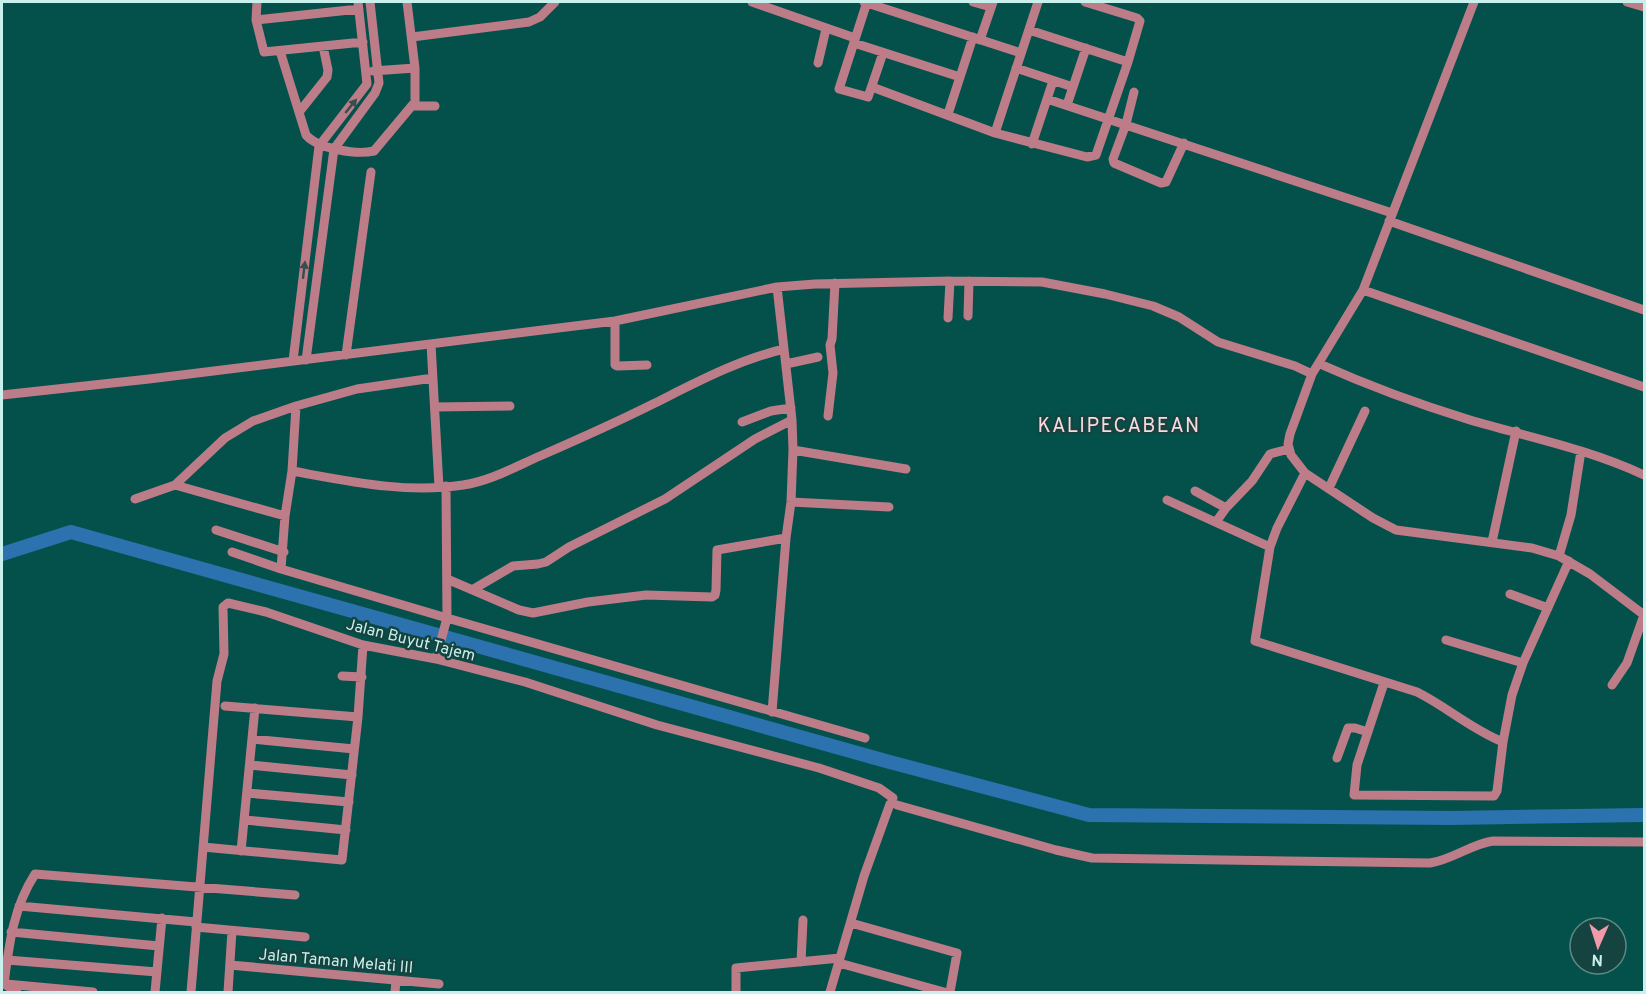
<svg xmlns="http://www.w3.org/2000/svg" width="1646" height="994" font-family="Overpass,sans-serif">
<style>
.lines{fill:none;stroke-linecap:round;stroke-linejoin:round}
.river{stroke:#2b72af;stroke-width:14}
.minor{stroke:#bc7d88;stroke-width:9}
.oneway{fill:#364f4e}
.labels{text-anchor:middle;stroke-width:5;stroke-linejoin:round;paint-order:stroke}
.street-label{font-size:16px;fill:#c8f0ec;stroke:#154440}
.quarter-label{font-size:20px;letter-spacing:1.5px;fill:#fcd9de;stroke:#154440}
</style>
<rect width="100%" height="100%" fill="#04514c"/>
<g class="lines">
<path class="river" d="M2,554L71,532L886,761L1089,815L1451,818L1644,815"/>
<path class="minor" d="M257,2L256,20L264,52L363,42
M752,2L855,38
M864,2L1021,53
M867,2L839,89L868,97L883,53
M973,2L991,7
M1474,2L1363,290L1312,374L1290,434L1288,444L1291,455L1305,473L1373,518L1396,530L1532,548L1559,556L1590,574L1644,615
M1627,2L1644,7
M256,20L359,9
M1029,30L1128,62
M412,37L529,22L540,17L555,2
M980,40L993,2
M854,43L960,77
M280,51L306,135C318,149 357,155 374,151L415,102V68L407,2
M818,63L826,29
M1016,68L1073,87
M373,71L415,68
M872,87L995,133L1087,157L1096,155L1128,62L1140,21L1137,18L1085,2
M1134,92L1126,124L1113,159L1114,163L1161,183L1166,182L1184,143
M1047,99L1392,213
M1067,105L1086,48
M413,106H435
M300,111L327,77L328,70L323,46
M948,114L973,37
M995,133L1038,2
M1032,144L1053,81
M1389,221L1644,310
M1363,290L1644,387
M968,316L969,281
M948,318L950,281
M615,321V365L617,366L647,365
M431,344L439,487
M346,355L371,172
M306,360L334,149L375,93L379,83L370,2
M293,361L319,146L367,84L358,2
M786,364L818,357
M1320,364C1369,386 1418,404 1470,420C1528,437 1589,449 1644,475
M2,395L149,379L615,321L777,287L815,284L950,281L1042,282L1105,294L1153,306L1179,317L1218,342L1295,366L1312,374
M296,406L292,471C348,481 406,494 463,485C490,481 515,467 540,456C579,439 617,422 655,403C697,382 738,360 784,349
M435,407L510,406
M828,416L833,373L830,345L832,339L835,283
M742,422L771,411L791,408
M793,450L906,469
M175,485L285,516
M446,486L447,618L865,738
M1329,488L1365,411
M1195,491L1226,508
M135,499L175,485L225,438L253,421L296,406L357,389L433,378
M1167,500L1270,547L1277,528L1305,473
M791,502L889,507
M1216,522L1226,508L1252,481L1270,454L1289,449
M216,530L284,552
M1492,542L1516,431
M1270,547L1255,641L1417,692C1447,707 1471,729 1503,742
M232,552L281,569L447,618L436,659
M1559,556L1571,515L1581,451
M281,569L285,516L292,471
M447,579L519,610L533,613L588,602L646,595L712,597L715,595L716,590L717,550L786,538
M472,590L513,566L538,564L546,562L569,547L665,499L755,439L792,420
M1510,594L1548,608
M1446,640L1523,663
M342,676L362,677
M1384,683L1357,765L1354,795L1494,796L1497,791L1503,742L1512,695L1523,663L1569,561
M1612,685L1627,663L1644,615
M225,706L358,717
M772,712L786,538L791,502L793,450L792,420L777,287
M252,739L354,749
M1337,758L1348,728H1355L1368,732
M250,765L352,775
M247,793L349,802
M897,805L1056,850L1092,858L1430,863C1452,860 1471,844 1493,841L1644,842
M245,820L346,830
M203,847L342,860L358,717L363,645
M241,851L255,708
M19,906L196,922
M851,923L957,953L950,992
M196,927L305,937
M11,932L159,946
M7,960L157,972
M801,962L803,920
M839,963L944,992
M230,965L439,984
M6,984L93,992
M17,992L4,984C9,945 13,908 35,874L295,895
M155,992L162,918
M191,992L217,681L224,654L223,607L228,603L266,612L363,645L436,659L525,682L657,725L819,768L879,788L893,798
M228,992L232,931
M395,992L396,980
M736,992V968L840,958
M830,992L864,876L890,804"/>
</g>
<defs><path id="oneway-solid" d="M-6-.8H1V-3.2L6.5 0L1 3.2V.8H-6Z" transform="scale(1.5)"/></defs>
<g class="oneway">
<use href="#oneway-solid" transform="translate(351 106) rotate(-51)"/>
<use href="#oneway-solid" transform="translate(304 270) rotate(-83)"/>
</g>
<g class="labels">
<g class="street-label">
<text transform="translate(411 639) rotate(14)" y="6">Jalan Buyut Tajem</text>
<text transform="translate(336 960) rotate(5)" y="6">Jalan Taman Melati III</text>
</g>
<g class="quarter-label">
<text x="1119" y="432">KALIPECABEAN</text>
</g>
</g>
<rect width="1646" height="994" fill="none" stroke="#c8f0ec" stroke-width="6"/>
<g transform="translate(1598 946) rotate(183)"><circle r="28" fill="#154440" stroke="#5d8985" stroke-width="1.5"/>
<path d="M0-4.5L10 22L0 15L-10 22Z" fill="#f39aaa"/>
<text y="-9" font-size="16" font-weight="bold" text-anchor="middle" fill="#c8f0ec">N</text>
</g>
</svg>
